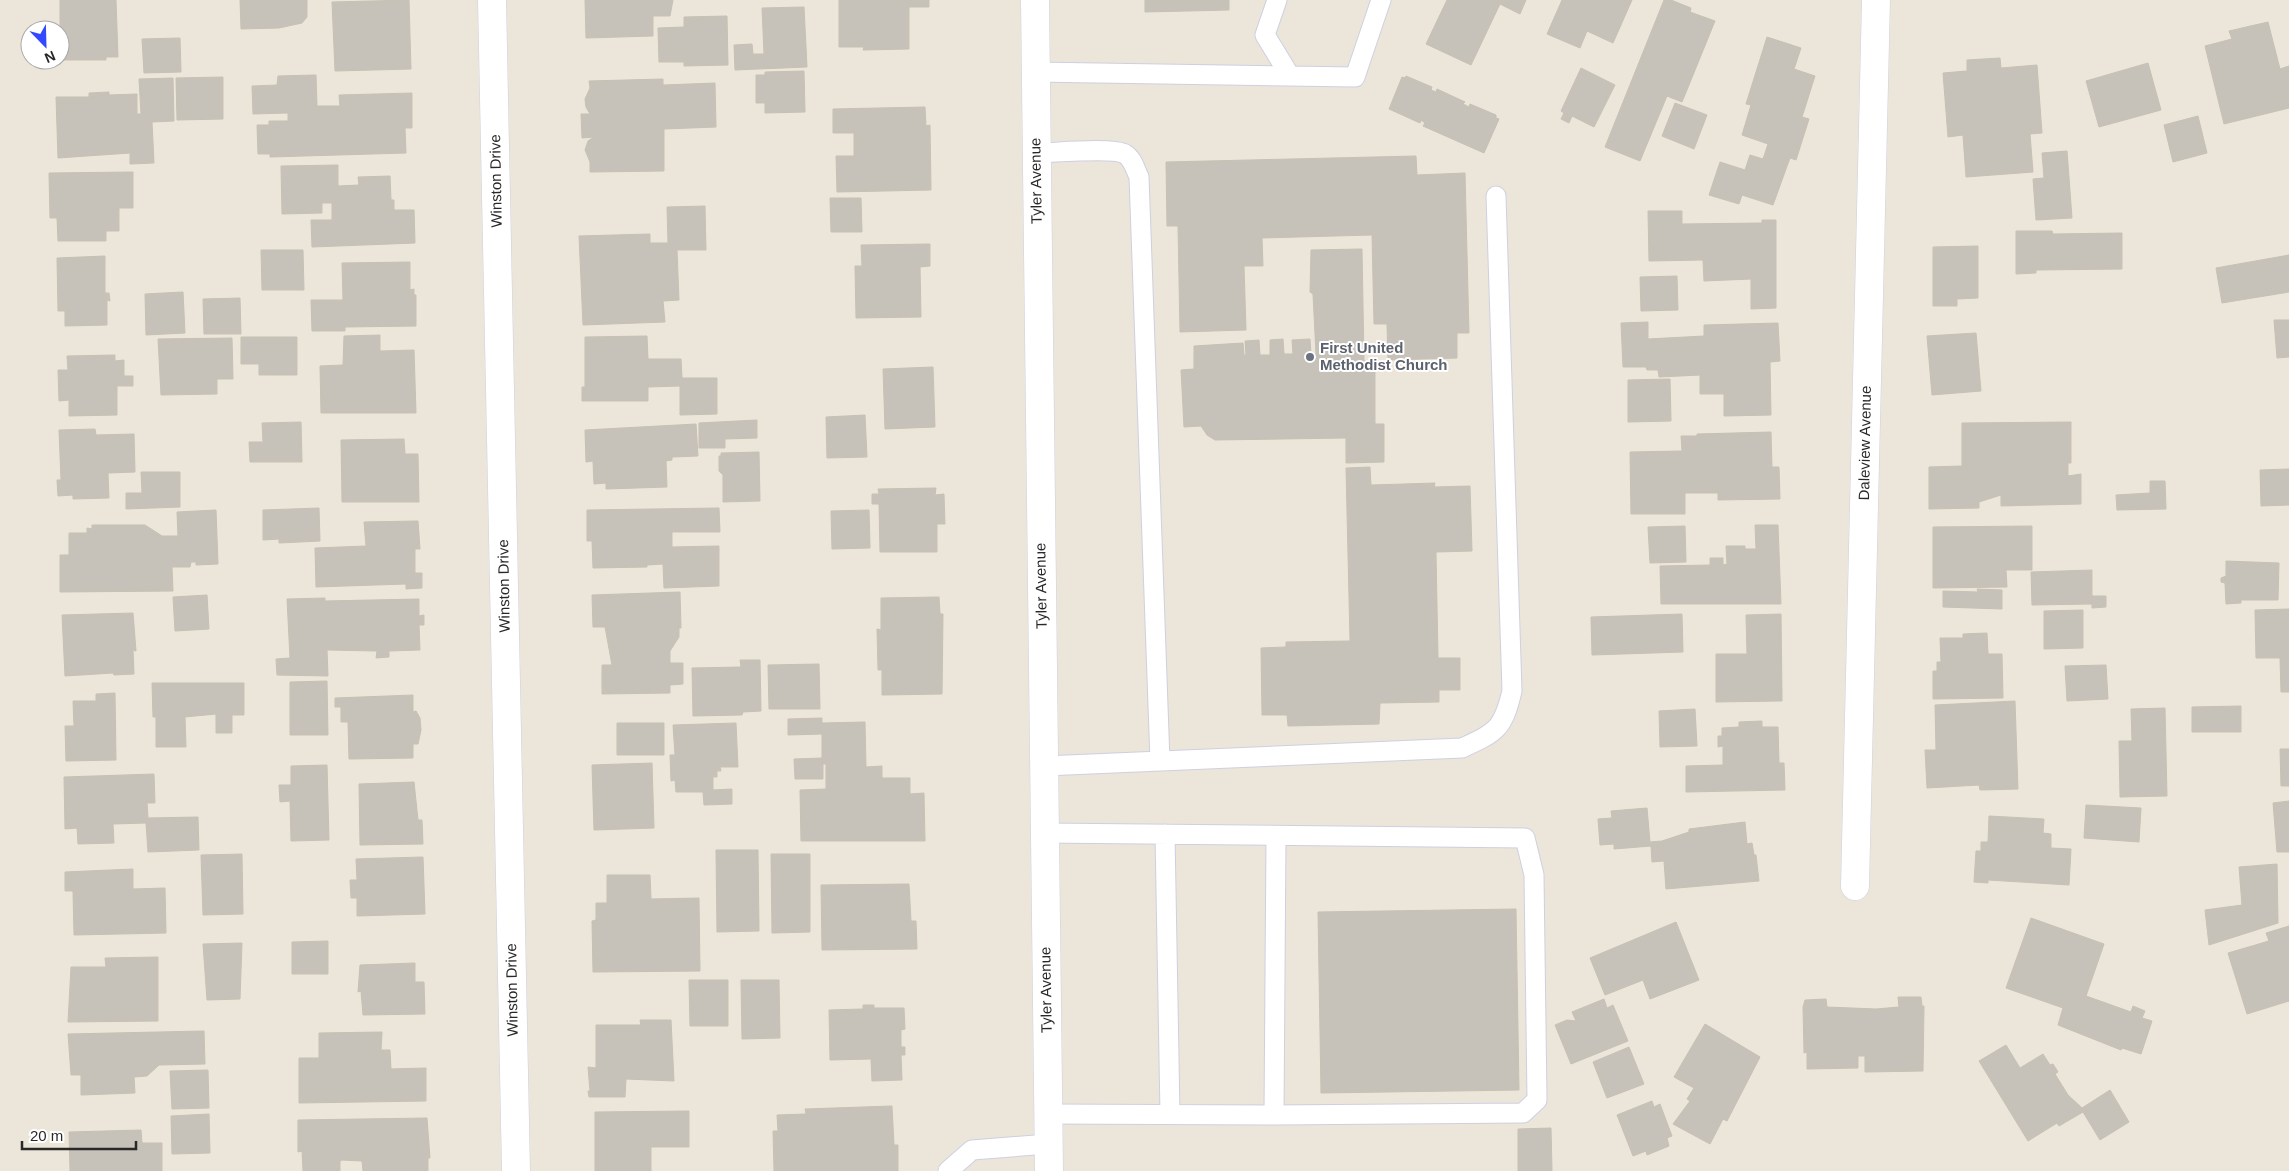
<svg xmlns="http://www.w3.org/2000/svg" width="2289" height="1171" font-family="Arial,sans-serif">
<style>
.building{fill:#c7c2b9;stroke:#c7c1b3}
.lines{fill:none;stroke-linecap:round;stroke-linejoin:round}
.service-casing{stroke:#ced0e2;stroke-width:21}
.minor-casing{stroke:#ced0e2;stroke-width:29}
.secondary-casing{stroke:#ced0e2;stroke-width:29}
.service{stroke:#fff;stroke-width:19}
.minor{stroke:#fff;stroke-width:28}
.secondary{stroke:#fff;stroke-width:28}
.worship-dot{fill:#6b7280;stroke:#fff;stroke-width:2}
.labels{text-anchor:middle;stroke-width:4;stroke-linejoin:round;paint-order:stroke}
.street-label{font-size:15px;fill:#282828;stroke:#fff}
.worship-label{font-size:15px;font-weight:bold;fill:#5b616d;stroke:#fff;text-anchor:start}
</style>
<rect width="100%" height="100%" fill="#ece5d9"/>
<path class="building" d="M60,0H116L118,57H106V60H55H60Z
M240,0H307V17L302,23L279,28L241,29Z
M409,0L411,69L335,71L332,2Z
M585,0H673L670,16H653V36L586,38Z
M839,0H929V7H909V49L863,50L864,47H839Z
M1145,0H1229V10L1145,12Z
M1447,0H1526L1520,14L1500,4L1471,65L1426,44Z
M1562,0H1632L1613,43L1587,31L1580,48L1547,34Z
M1664,0H1671L1691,8L1690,12L1715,21L1682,102L1667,96L1640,161L1605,147Z
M804,7L807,67L735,70L734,45L752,44L753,54H764L762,8Z
M727,16L728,65L684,66V62H659L658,28L684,27V17Z
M2268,22L2280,69L2289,66V108L2224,124L2205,46L2232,39L2229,31Z
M1767,37L1801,48L1794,69L1815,76L1802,117L1809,119L1796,160L1790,158L1773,205L1742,195L1739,204L1709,195L1720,162L1745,170L1750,155L1763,159L1768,144L1742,135L1751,105L1746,104Z
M180,38L181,72L144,73L142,39Z
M2000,58L2001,68L2037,65L2042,133L2030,134L2033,172L1966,177L1963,135L1948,137L1943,73L1967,71V60Z
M2148,63L2161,110L2099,127L2086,81Z
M1581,68L1615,85L1594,127L1572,116L1569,123L1561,119L1564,113L1561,111Z
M804,71L805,112L765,113V103H756V75H765V72Z
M316,75L317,106H340L339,95L412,93V128H405L406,153L270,157V154H258L257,125H269V121H288V113L253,114L252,86L277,85L278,76Z
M1406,76L1432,87L1431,90L1436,92L1437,89L1465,102L1463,104L1469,107L1470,104L1496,115V118L1499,119L1484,153L1423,126L1425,123L1421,120L1420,123L1389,109L1402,77L1405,78Z
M223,77V119L177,120L176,78Z
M173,78L174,121L152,122L154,163L130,164V153L58,158L56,97H89V93L109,92V95L137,94V114H141L139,79Z
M663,79V85L715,83L716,127L664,129V171L590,172V162L585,150L588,141L594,137L582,138L581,114H590L586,107L585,99L590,88L589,81Z
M1675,103L1707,115L1694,149L1662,136Z
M925,107L926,126L930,125L931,190L837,192L836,156H854V133H833V109Z
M2198,116L2207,153L2173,162L2164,125Z
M2067,151L2072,218L2036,220L2033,179L2044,178L2042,153Z
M1416,156L1417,175L1465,173L1469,333H1457V358L1388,360L1387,324H1374L1372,235L1262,238L1263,266H1244L1246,330L1180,332L1178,226H1167L1166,162Z
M338,165V186L359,185L358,177L390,176L391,200H394V210H414L415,243L312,247L311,220H332V203H322V213L282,214L281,166Z
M133,172V208H119V231H106V241H58L57,218H50L49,173Z
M830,198H861L862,232H831Z
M705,206L706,250H677L679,300L663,301L665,322L583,325L579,236L650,234V243H668L667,207Z
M1648,211H1682V224L1762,223V220H1776V308L1751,309V279L1704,281L1703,260L1649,261Z
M2016,231H2052L2053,234L2122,233V269L2036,270V273L2016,274Z
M930,244V266L920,267L921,317L856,318L855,266H862L861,245Z
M1978,246V298L1957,299V306H1933V247Z
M1362,249L1364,361L1375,362V424H1384V462L1346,463V438L1215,440L1207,435L1201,426L1184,427L1181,370L1194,369V346L1243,343L1244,355H1246L1245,341L1259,340L1260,355H1270V340L1283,339L1284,354H1293L1292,340L1310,339L1311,354H1316L1313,294L1310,292L1311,250Z
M261,250H303L304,290H262Z
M2289,255V292L2222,303L2216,268Z
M105,256V293H109L110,301L107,300V325L65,326V311H58L57,258Z
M410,262V290L414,289V295H416V326L345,327V331H312L311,300H343L342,263Z
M1677,276L1678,310L1641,311L1640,277Z
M183,292L185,333L146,335L145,294Z
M240,298L241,334H204L203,299Z
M2274,320H2289V357L2277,358Z
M1648,322V339L1704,336V325L1778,323L1780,361L1770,362L1771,415L1724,416V394H1700V375L1659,377L1658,370H1647L1646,367H1623L1621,323Z
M1976,333L1981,391L1932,395L1927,336Z
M380,335V351L414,350L416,413H321L320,366L343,365L344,336Z
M647,336L648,359H681L682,378H717V414L680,415V386L648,387V401H582V387H585V337Z
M241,337H297V375H259V364H241Z
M232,338L233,379H217V394L161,395L158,339Z
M115,355V361L124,360V376H133V386H117V415L69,416V400L59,401L58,370H68L67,356Z
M933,367L935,427L885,429L883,369Z
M1670,379L1671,421L1628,422V380Z
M865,415L867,457L827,458L826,417Z
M757,420V438L725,439V448H699V423Z
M301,422L302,462H250L249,442H263L262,423Z
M2071,422V463H2068V476L2081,474V504L2001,506V495L1979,502V508L1929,509V467L1962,466V423Z
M696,424L698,456L672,457V460L666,461L667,487L606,489V483L594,484L593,461L586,462L585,430Z
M95,429L96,435L134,434L135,472L108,473L109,498L73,499V495L58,496L57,480H61L59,430Z
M1771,432L1772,467H1779L1780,499L1718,500V493H1685V514H1631L1630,452L1682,451L1681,436H1697V434Z
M404,439L405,454H418L419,502H342L341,440Z
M759,452L760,501L723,502V475L719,471V456H721V453Z
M1370,467L1371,485L1435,483L1434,487L1470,486L1472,551L1436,552L1438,658H1460V690H1439V702L1380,703L1379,724L1288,726L1287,715H1262L1261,648L1286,647V642L1350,641L1346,468Z
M2289,469V505L2261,506L2260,470Z
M141,472H180V507L126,509V493H142Z
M2150,481H2165L2166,509L2117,510L2116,495L2150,493Z
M936,488L935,495L944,494L945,524H937V552H880L879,504H872V494H879L878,489Z
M319,508L320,541L279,543V539L263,540V510Z
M719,508L720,532H672V547L719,546V586L664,588L663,564L647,565V567L593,568L592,541H587V510Z
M216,510L218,564L196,565V562H191L190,567H172L173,591L60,592V555H69V533H87V528L92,529V525H145L162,536H178L177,512Z
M869,510L870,548L832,549L831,511Z
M418,521L420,549H415V573H422V588L406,589V584L316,587L315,548L366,546L364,522Z
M1755,525H1778L1781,604H1661L1660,566L1710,565V558H1723V565L1727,564L1726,546H1745V549H1756Z
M1685,526L1686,562L1650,563L1648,527Z
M2032,526V570H2006L2007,587L1933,588V527Z
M2226,561L2279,563L2278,600H2241V603L2226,604L2225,583L2221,582V578L2226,576Z
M2092,570V596H2106V607L2092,608V604L2032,605L2031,572Z
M1977,589L2002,590V609L1943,607V591L1978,592Z
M680,592L681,628H679V637L670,651V663H683V684L670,685V693L602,694V665H612L605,627H593L592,595Z
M207,595L209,629L175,631L173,597Z
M939,597L940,614H943L942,694L882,695V670H878L877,629L881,630V598Z
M325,598V601L419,599V616L424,615V625H419L420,650L389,651V657L376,658L377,651L327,650L328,676L277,675L276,659L290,658L287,599Z
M2289,609V692H2281L2280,658H2256L2255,610Z
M2083,610V648L2044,649V611Z
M133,613L136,651L133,650L134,674L114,675L113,673L65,676L62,615Z
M1682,614L1683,652L1592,655L1591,617Z
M1781,614L1782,701L1716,702V654H1747L1746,615Z
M1987,633L1988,654H2002L2003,698L1933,699V671H1937V662H1941L1940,638H1963V634Z
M740,660H760L761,711L743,712L742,715L693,716L692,668L741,667Z
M819,664L820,709H769L768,665Z
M2106,665L2108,699L2067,701L2065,666Z
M327,681L328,735H290V682Z
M152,683H244V715H232V733H216V714L185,717L186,747H156V717H153Z
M115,693L116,760L66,761L65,726H74L73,701H96V694Z
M413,695V712L416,711L420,718L421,730L418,744H413V758L349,759L348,722H341V707H335V698Z
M2015,701L2018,789L1980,790L1979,785L1927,788L1925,750H1936L1935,705Z
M2241,706V732H2192V707Z
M2165,708L2167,796L2120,797L2119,741H2132L2131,709Z
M1695,709L1697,746L1660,747L1659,711Z
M822,718V723L865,722L866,767L882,766V778H910V794L924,793L925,841H801L800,790L826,789V764H823V779H795L794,759L822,758V734L788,735V719Z
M1762,721V727H1778L1779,763H1784L1785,790L1686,792V766L1723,765V746L1718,747V736H1722V728L1739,727V722Z
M617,723H664V755H617Z
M736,723L738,767H720L721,771H717V777H713V790L732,789V804L704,805L703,792H676L675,780L671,781L670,755H675L673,725Z
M2280,749H2289V786H2281Z
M652,763L654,828L594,830L592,765Z
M327,765L329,840L291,841L290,801L280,802L279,785H291V766Z
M154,774L155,803H147L148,818L198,817L199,850L148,852L146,823L113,824L114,843L78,844L77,828L65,829L64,777Z
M414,782L418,820H422L423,844L360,845L359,784Z
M2289,801V852H2277L2273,803Z
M2086,805L2141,808L2139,842L2084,838Z
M1647,808L1650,842L1662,841L1689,832V829L1745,822L1747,844L1752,843L1754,855H1756L1759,881L1666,889L1664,861L1652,862L1651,846L1614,849V844L1600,845L1598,819L1612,818L1611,811Z
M1989,816L2044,819L2043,833L2051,834V848L2071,849L2069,885L1988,880V883L1974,882L1976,851H1981V842H1988Z
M716,850H758L759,931L717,932Z
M242,854L243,914L203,915L201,855Z
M771,854H810V932L772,933Z
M423,857L425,914L357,916V898H351L350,880H357L356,859Z
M2277,864L2278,923L2209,945L2205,910L2242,905L2239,867Z
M133,869V889L165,888L166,933L74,935L73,891H65V872Z
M607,875H650L651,899L699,898L700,971L593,972L592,921L596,920V903H607Z
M909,884L911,921H916L917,949L822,950L821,885Z
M1516,909L1519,1090L1321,1093L1318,912Z
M2031,918L2104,944L2086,996L2131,1012L2133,1006L2145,1011L2142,1018L2152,1021L2141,1054L2122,1048L2121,1050L2058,1025L2063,1008L2006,988Z
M1676,922L1699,980L1650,999L1643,980L1605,995L1590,958Z
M2289,926V1001L2247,1014L2228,953L2269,941L2266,933Z
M328,941V974H292V942Z
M242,943L240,999L207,1000L203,944Z
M158,957V1021L68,1022L71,967H106L105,958Z
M415,963V982H424L425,1014L363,1015L361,991L358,992L360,965Z
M689,980H728V1026H690Z
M741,980H779L780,1038L742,1039Z
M1898,997H1921L1922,1006H1924L1923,1071L1865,1072V1056H1858V1068L1807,1069V1052L1804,1053L1803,1007L1805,1000L1826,999L1827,1007L1876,1009L1899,1007Z
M1604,999L1607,1008L1613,1005L1628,1041L1571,1064L1555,1025L1567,1020L1576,1021L1572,1012Z
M863,1005H874V1008H904L905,1029L901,1030V1047H905V1055H901L902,1080L872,1081L871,1059L830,1060L829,1010L863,1009Z
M640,1020H671L674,1081L626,1079L625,1097H589L588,1091H590L588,1067L596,1068V1025H641Z
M1705,1024L1760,1057L1727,1121L1723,1119L1710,1144L1673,1124L1690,1101L1687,1099L1694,1088L1674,1077Z
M204,1031L205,1064L159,1065L147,1076L134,1077L135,1093L81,1095V1075H71L68,1034Z
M382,1032L381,1050H390L391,1069L426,1068V1101L299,1103V1058H319V1033Z
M2006,1045L2020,1068L2043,1054L2050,1065L2053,1064L2058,1072L2055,1074L2068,1095L2082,1108L2110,1090L2129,1122L2100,1140L2083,1112L2059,1126L2057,1123L2028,1141L1979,1061Z
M1629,1047L1644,1084L1607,1098L1593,1062Z
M208,1070L209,1108L172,1109L170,1071Z
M1652,1101L1654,1107L1660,1104L1672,1136L1667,1138L1669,1146L1647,1155L1646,1151L1633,1156L1617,1115Z
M892,1106L894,1145H898V1171H774L773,1131H778L777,1115L806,1114L805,1109Z
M689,1111V1147H651V1171H595V1112Z
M209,1114L210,1153L172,1154L171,1116Z
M427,1118L430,1158H428V1171H363L362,1161L342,1160L340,1161V1171H303L302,1151L298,1152V1120Z
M1551,1128L1552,1171H1518V1129Z
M141,1130L142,1143H162V1171H70L69,1132Z"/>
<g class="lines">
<defs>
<path id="service" d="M1277,0L1265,35L1290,76L1355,77L1381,0
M1034,72L1290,76
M1035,153C1052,153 1113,147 1125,154C1133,159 1135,169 1139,177L1160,761
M1044,766L1462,748C1497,732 1503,729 1512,691L1496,196
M1044,833L1525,838L1534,875L1537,1100L1523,1113L1274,1115L1048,1114
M1165,834L1170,1114
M1274,1115L1276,836
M948,1171L972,1150L1048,1144"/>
<path id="minor" d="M492,0L516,1171
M1855,886L1876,0"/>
<path id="secondary" d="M1035,0L1049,1171"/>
</defs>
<use href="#service" class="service-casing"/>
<use href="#minor" class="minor-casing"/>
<use href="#secondary" class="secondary-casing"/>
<use href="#service" class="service"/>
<use href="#minor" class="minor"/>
<use href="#secondary" class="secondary"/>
</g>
<circle class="worship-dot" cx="1310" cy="357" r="5"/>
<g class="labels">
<g class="street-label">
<text transform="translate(496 181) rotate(-91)" y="5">Winston Drive</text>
<text transform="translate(1036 181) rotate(-91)" y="5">Tyler Avenue</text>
<text transform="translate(1865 443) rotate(-89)" y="5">Daleview Avenue</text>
<text transform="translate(504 586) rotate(-91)" y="5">Winston Drive</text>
<text transform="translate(1041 586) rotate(-91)" y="5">Tyler Avenue</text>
<text transform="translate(512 990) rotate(-91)" y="5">Winston Drive</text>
<text transform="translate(1046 990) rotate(-91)" y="5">Tyler Avenue</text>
</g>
<g class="worship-label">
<text x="1320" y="353">First United<tspan x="1320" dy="17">Methodist Church</tspan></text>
</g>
</g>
<g transform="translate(45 45) rotate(157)"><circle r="24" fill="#ffffff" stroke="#a9a9a9"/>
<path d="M0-4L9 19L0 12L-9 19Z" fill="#3249ff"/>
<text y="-8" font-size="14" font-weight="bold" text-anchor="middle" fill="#282828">N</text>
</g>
<path d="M22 1141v8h114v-8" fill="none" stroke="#282828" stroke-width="2.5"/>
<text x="30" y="1141" font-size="15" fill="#282828" stroke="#ffffff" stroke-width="4" paint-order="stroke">20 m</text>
</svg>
